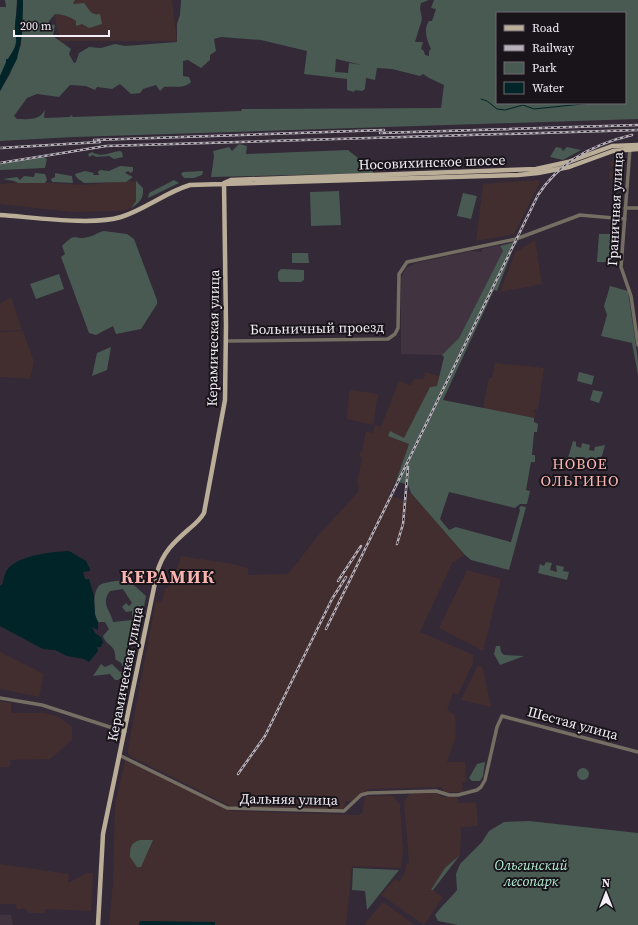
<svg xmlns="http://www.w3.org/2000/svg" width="638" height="925" font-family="'Source Serif 4',serif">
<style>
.industrial{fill:#432e2f}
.medical{fill:#423340}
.green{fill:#485a51;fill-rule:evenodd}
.water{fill:#002427}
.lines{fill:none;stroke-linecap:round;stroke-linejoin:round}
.stream{stroke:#002427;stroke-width:1}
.minor{stroke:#746e63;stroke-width:3.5}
.major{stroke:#bbae98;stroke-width:4.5}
.rail-casing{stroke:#b7b0ba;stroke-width:2.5}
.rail{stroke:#18141a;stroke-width:1;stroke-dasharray:3;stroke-linecap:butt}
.labels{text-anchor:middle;stroke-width:4;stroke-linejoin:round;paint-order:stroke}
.street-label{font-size:14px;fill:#f4eef7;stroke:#18141a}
.park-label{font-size:14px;font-style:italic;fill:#b7f2d6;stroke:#18141a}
.neighbourhood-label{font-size:15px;letter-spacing:1px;fill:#f8b4b1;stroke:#18141a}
.district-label{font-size:18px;font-weight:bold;letter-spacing:1px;fill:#f8b4b1;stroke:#18141a}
</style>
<rect width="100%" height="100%" fill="#332937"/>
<path class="industrial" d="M51,0H172L177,41H60Z
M618,157H623L624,160L623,182L609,179L610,171H616V166H610V162Z
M539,180L540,182L514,234L476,241L483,184Z
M127,181H136V201L131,208L123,211L73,212L0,204V184H6V183L35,182L83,185Z
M535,240L542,284L500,292L516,250L518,251Z
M11,297L22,330L0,331V303Z
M23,331L34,362L30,379L0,377V332Z
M495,363L544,368L538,409H534L533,412H535V418L483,409L489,378H492Z
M425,372L439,376L437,386L430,387L404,439L390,431L388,436L409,444L396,480L388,495L407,501V494L411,493L465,555L458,559L455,563L453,561L420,632L474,655L473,659L474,661L458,695L453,693L447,710L455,715L456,726L455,739L447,762H465L466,782H462L463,792H443L442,787L369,789L353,801H345V807L342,810L230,806L132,757L128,754V749L156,601L162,602L165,588H168L170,581H173L181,556L238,565V566L248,568V575L286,574L290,572L316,538L359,491L357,481L362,459L359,453L362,452L366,431L373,433L375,425L381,427L399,381L411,385L414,379H423Z
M352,390L378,394L373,425L347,419L349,392Z
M467,570L501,579L483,651L439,628Z
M0,652L44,674L39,697L0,689Z
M478,665L483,668L491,707L461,700Z
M0,701L11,703V713H44L57,716L72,726V740L50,759L10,760V767H0Z
M125,760L231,811L359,815L362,813V815L365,796H393L400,805L403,850L401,868L352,866L346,925H109L113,884L115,805Z
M410,793H436L442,797H457L458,803L476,802L478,826L461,827L460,855L453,861L432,890L443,897L424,925L381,895L395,879L400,882L405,871L406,864L409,863L404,802Z
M0,864L69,874L68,883L87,873H93L91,911L45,909V913H29L25,908L18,910L15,904H0Z
M383,902L415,925H366V922Z"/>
<path class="medical" d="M499,245L503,251L459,338L442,355L401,354V278L406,268L416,263L471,251L479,252H482V249Z
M0,915H11L13,925H0Z"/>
<path class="green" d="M5,0H17L15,29L17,37L15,48L0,76V7H6Z
M23,0H75L73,3L74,4L84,3C89,9 91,16 100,14L102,24L89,28L82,24L76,26V21C71,17 62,14 55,14L49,21V24L55,25L53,36L71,49L69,54L74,63L76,62L79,53L89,47L101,48L115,44L125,46L177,42V24L180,15L181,0H429L421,3L420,8L422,19L415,42H423L421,49L424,51L425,55L429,56V51L431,49C427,40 423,30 429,21H432L436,9L431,8L434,0H638V119L74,137L0,141V91L10,74L21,45ZM497,13H625V103H497ZM221,37L261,40L307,51L304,74L347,79V90L354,92L355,90L362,91L365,89L366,78L375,80L377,68L392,69L420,76L423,74L429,78L444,85L441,108L242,109L241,111L73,117L71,115L70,117L44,118L45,110C39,121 28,119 17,119L14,116L27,98L37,94L59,97L70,85L86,86L95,90L97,87L112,89L120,84L131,94L140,93L143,89L156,85L160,91L164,87C174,86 184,89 191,82L189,77L183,76V61L188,60L201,68L210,60V55L216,51L214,39ZM336,59L362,65L349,63L348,73L335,72Z
M239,144L247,146L246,154L348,150L373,170V173L211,177L214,156L213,151L229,147L232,151Z
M556,147L561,148L563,151L567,147L581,150L563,160L550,157Z
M92,152C101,158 111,152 120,151L122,152L123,157L114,159L109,156L96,157L93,155L89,157L88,154Z
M44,157L47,159L45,168L0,170V163Z
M120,166L133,167V171L131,173L128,171L125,173L133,177L126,182L84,183L77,178L75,174L85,171L94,173L93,175H99L98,172L100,170L109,171Z
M203,171L202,175L194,178H184L181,174L183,172Z
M35,173L45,174L47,180L45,183H18L14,181L3,179L17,177L20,180L24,176L34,177Z
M55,173L72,176L73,183L52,182L51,179L55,177Z
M174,180L179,183L148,198L149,193Z
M136,181L143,188C144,199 139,203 131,208L136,201Z
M339,191L341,225L311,226L310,192Z
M463,193L477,196L471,219L457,216Z
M104,231L127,234L134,239L157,300V304L141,329L116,334L113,326L96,335L89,333L61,257L65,254L62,246C77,231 73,241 88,237C94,236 98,232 104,231Z
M599,234H615L613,262H597Z
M518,241L513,249L497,291L494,290L443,400L534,418V422L538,424L537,432H534L532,455H535V462H531L526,490L530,491L527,504H520L515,508L449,492L440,519L449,530L456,527L511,542L520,510L519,508L521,506L526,507L509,570L471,560L465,555L411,493L408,485L396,481L409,444L388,436L390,431L404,438L430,387L437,386L444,357L442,355L459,338L503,251L500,246Z
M292,253H308L309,263H292Z
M281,269L304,270V280L301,282H280L278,279V272Z
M59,274L64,289L36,299L30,284Z
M610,286L628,291L638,360V375L632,343L601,336L607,315L604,306Z
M111,347L107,370L92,376L97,353Z
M579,372L594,376L592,385L577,381Z
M593,390L603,392L599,403L590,400Z
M573,441L576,442V446L581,448L582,443L590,445L589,450L594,451L595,447L605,445L602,456L590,463L586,462L587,458L582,457L580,461L568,458Z
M546,562L552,563L550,570L557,572L556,565L564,567L563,571L569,572L567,580L538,573L540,564L544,566Z
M125,577L146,596L137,645L129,644L128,670L127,673L118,680H115L110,674L93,676L101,664L105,667L112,664L120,672L125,671L121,663L115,659C117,645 106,646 103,636L109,629L105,622H98C93,614 92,591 100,585C102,583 119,580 122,581ZM123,589L132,603L129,606L126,603L122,607L126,612L132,611V620L113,622C111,611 100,603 110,591Z
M496,646H500L501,652L504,655L524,656L500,665L494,654Z
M485,762L483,776L480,781H472L469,778L477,764Z
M577 774a6 6 0 1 1 12 0a6 6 0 1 1-12 0Z
M529,821L638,833V925H458L438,921L435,915C442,905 450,899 457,890L456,874L460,864L482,842L489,831L504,822Z
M140,840H153L141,867H137L130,857C130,848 130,843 140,840Z
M460,855L433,890H431L445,868Z
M353,868L399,870L367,910L365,891L352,890Z"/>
<path class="water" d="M17,0H23V4L22,35L17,59L0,91V76L6,62V59H8C15,48 18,44 15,32C14,26 18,8 17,0Z
M69,551L86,561L90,569V571L83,572L85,579H89L94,596L95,615L98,622V630L92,627L95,633L101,637L103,642L101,647H97L98,651L89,662L84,659L67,656L55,650L43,649L0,626V586L2,585C4,579 4,575 7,570C18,555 52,552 69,551Z
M140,921L215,922V925H139Z"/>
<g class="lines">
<path class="stream" d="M481,99L487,101L497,109L505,110L523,105L534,109L592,103"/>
<path class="minor" d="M630,148L621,267L631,296L638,345
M625,208H638
M226,341L388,339L395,334L398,328L399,274L407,262L516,239L580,215L625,219
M0,698L42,705L125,732
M121,756L227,808L344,811L361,795L368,793L436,791L449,795H458L477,790L481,787L485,780L497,727L502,716L638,752"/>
<path class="major" d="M224,183L231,180L536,169L568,162L612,146L638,145
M0,215C32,217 92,226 121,217C146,209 166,192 190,185L518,175L538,173L569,167L613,151L638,149
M98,925L103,834L157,573C162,553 174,542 189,529C195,524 200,520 204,513L225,400L226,325L224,183"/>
<defs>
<path id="rail" d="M380,133L638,125
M94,140L384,130
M0,148L100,142
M0,163L106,146L638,130
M397,544L403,524L408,467
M338,581L361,546
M326,629L538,195C560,161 594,144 632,135
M238,774L265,736L332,599L346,577"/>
</defs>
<use href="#rail" class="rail-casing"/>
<use href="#rail" class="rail"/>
</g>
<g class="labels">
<g class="street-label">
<text transform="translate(432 162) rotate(-2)" y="5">Носовихинское шоссе</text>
<text transform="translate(615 209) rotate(-87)" y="5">Граничная улица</text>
<text transform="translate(317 328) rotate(-1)" y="5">Больничный проезд</text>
<text transform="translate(213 338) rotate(-89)" y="5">Керамическая улица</text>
<text transform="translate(125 674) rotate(-79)" y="5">Керамическая улица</text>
<text transform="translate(573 723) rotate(15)" y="5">Шестая улица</text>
<text transform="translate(289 799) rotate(1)" y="5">Дальняя улица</text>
</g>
<g class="park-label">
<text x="531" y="870">Ольгинский<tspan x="531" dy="16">лесопарк</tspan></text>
</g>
<g class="neighbourhood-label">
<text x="580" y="469">НОВОЕ<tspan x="580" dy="17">ОЛЬГИНО</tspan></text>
</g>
<g class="district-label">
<text x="168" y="583">КЕРАМИК</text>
</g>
</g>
<rect x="496" y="12" width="130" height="92" fill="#18141a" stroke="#706b72"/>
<rect x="504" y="25" width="20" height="6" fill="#bbae98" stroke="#706b72"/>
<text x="532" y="32" font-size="12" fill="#f4eef7">Road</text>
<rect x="504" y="45" width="20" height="6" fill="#b7b0ba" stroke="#706b72"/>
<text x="532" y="52" font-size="12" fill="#f4eef7">Railway</text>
<rect x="504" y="62" width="20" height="12" fill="#485a51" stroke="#706b72"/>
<text x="532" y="72" font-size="12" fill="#f4eef7">Park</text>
<rect x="504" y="82" width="20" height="12" fill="#002427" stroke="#706b72"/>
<text x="532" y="92" font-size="12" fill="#f4eef7">Water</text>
<g transform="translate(606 893)" stroke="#18141a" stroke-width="3" paint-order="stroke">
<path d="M0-3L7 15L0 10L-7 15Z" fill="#f4eef7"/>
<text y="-6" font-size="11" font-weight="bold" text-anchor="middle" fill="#f4eef7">N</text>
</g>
<path d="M14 30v6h95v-6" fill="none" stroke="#f4eef7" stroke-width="2"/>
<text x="20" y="30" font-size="12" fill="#f4eef7" stroke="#18141a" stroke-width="3" paint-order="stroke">200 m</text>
</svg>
